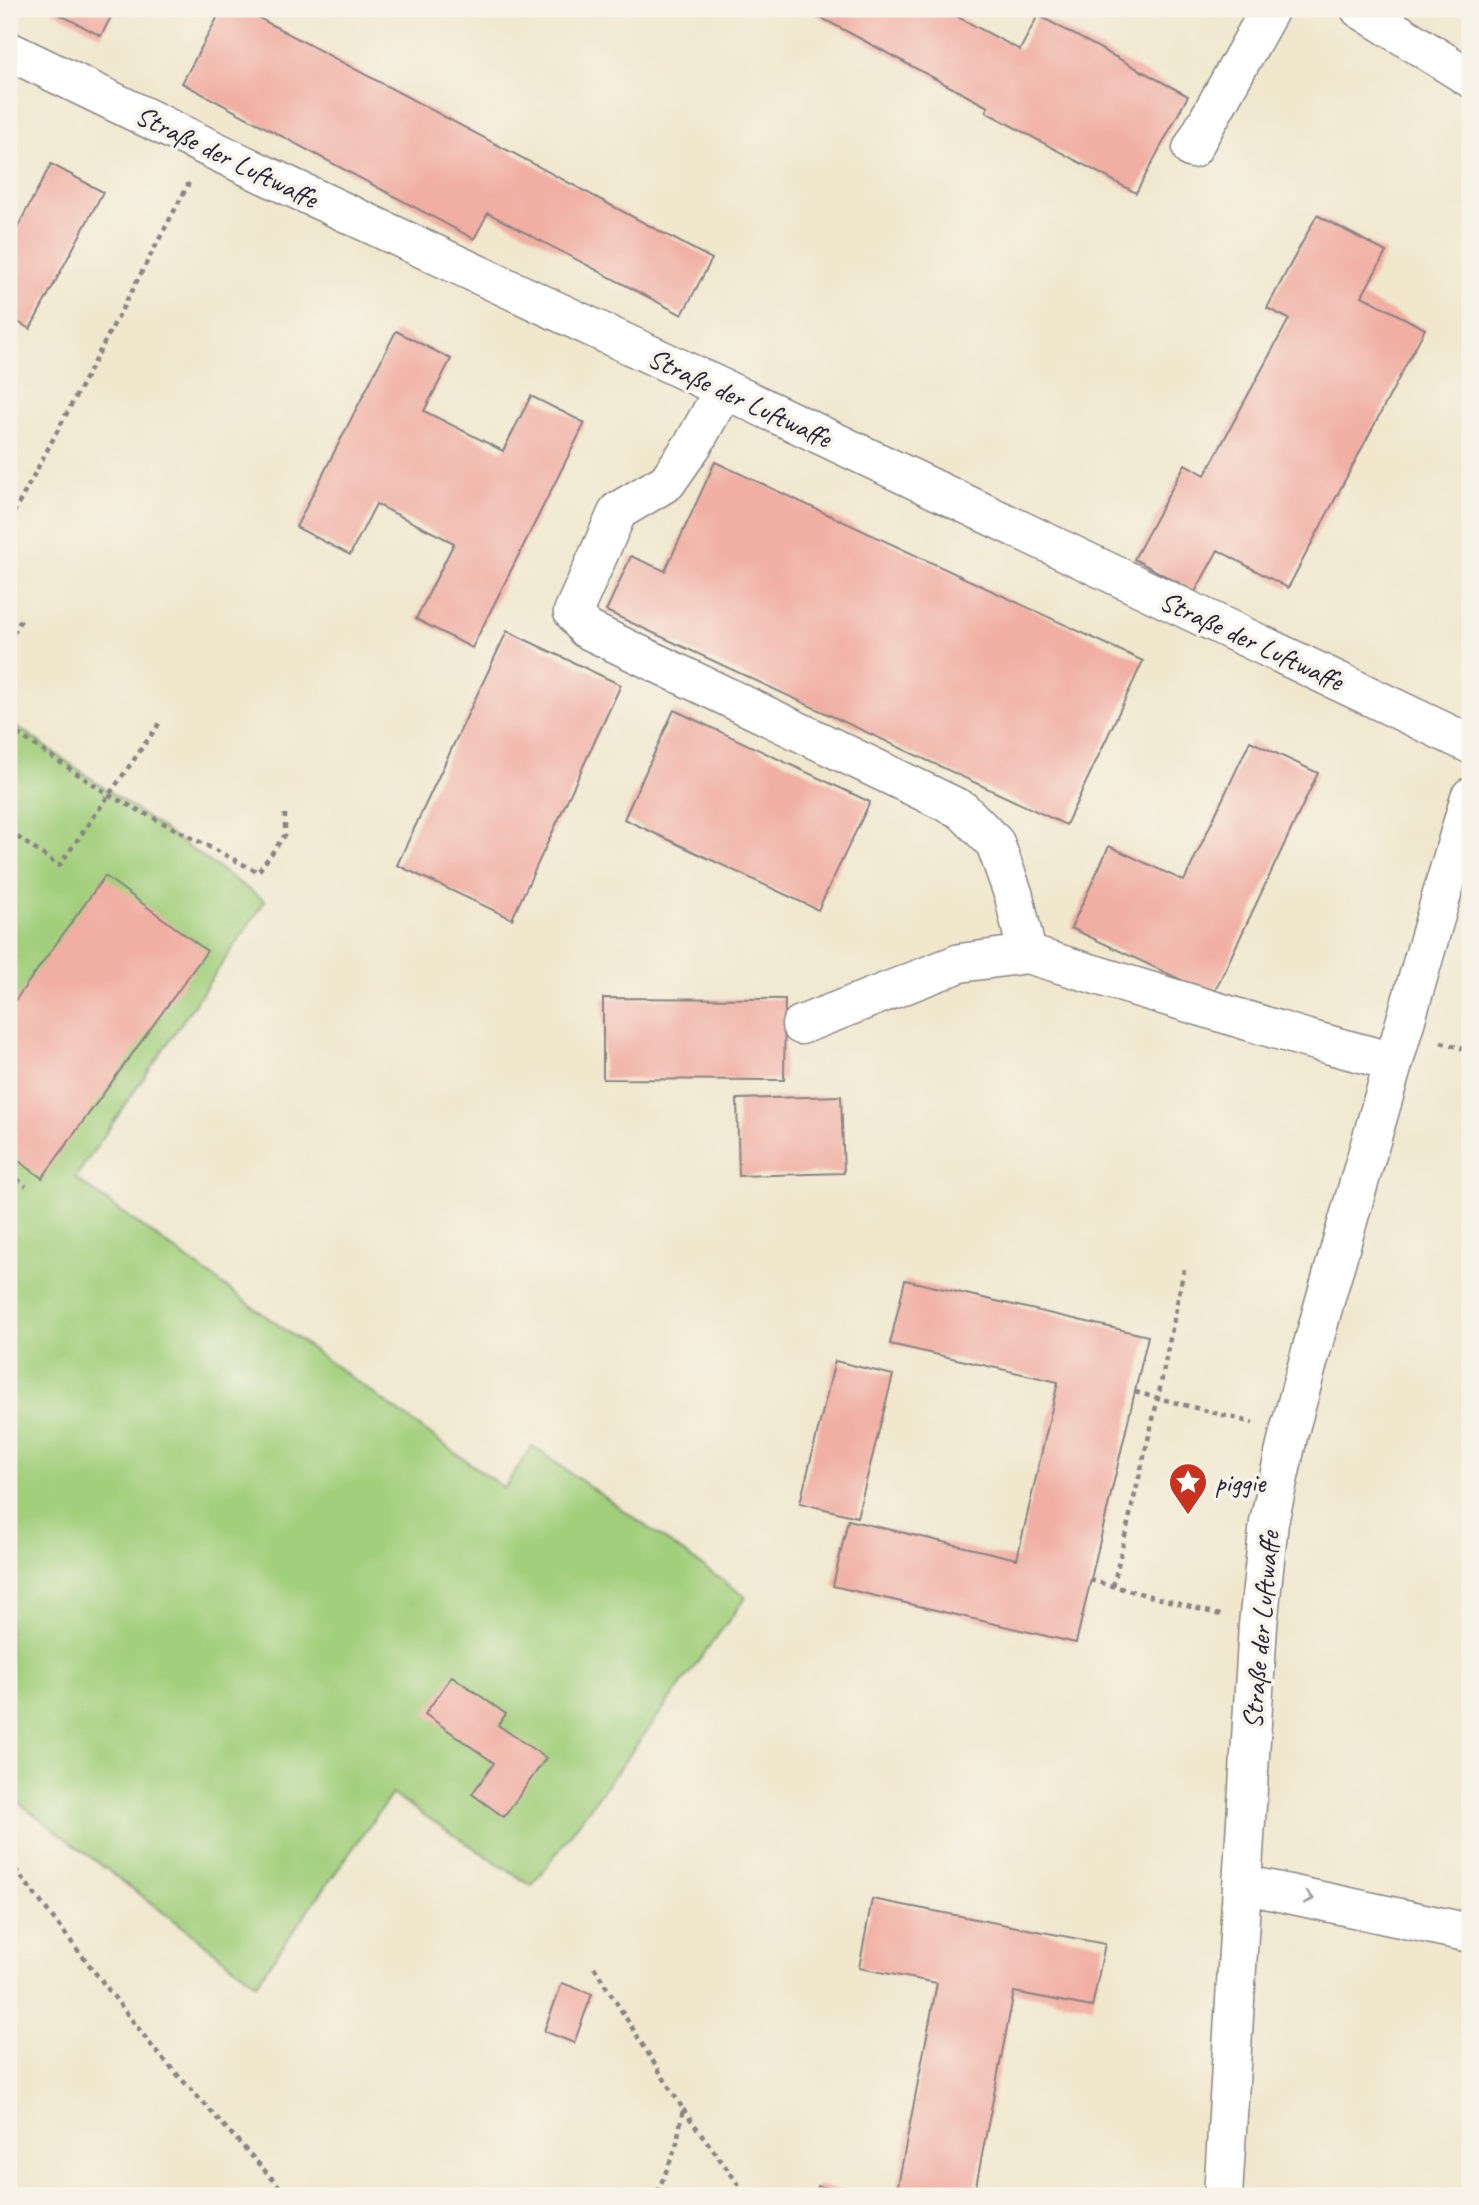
<svg xmlns="http://www.w3.org/2000/svg" width="1479" height="2205" font-family="Caveat,sans-serif">
<style>
.green{fill:#a2cf7c;stroke:#62785c;stroke-width:2}
.building{fill:#f1aea3}
.lines{fill:none;stroke-linecap:round;stroke-linejoin:round}
.minor-casing{stroke:#898484;stroke-width:41}
.path{stroke:#898484;stroke-width:4.5;stroke-dasharray:5 5;stroke-linecap:butt}
.minor{stroke:#fff;stroke-width:38}
.oneway{stroke:#9c9ca7}
.labels{text-anchor:middle;stroke-width:7;stroke-linejoin:round;paint-order:stroke}
.street-label{font-size:28px;fill:#22223b;stroke:#f7f3e8}
.poi-label{font-size:28px;fill:#22223b;stroke:#f7f3e8;text-anchor:start}
</style>
<rect width="100%" height="100%" fill="#f7f3e8"/>
<filter id="ink" filterUnits="userSpaceOnUse"><feTurbulence type="fractalNoise" baseFrequency=".0143" numOctaves="2"/><feDisplacementMap in="SourceGraphic" scale="14" xChannelSelector="R" yChannelSelector="G"/><feConvolveMatrix kernelMatrix="1 2 1 2 8 2 1 2 1" color-interpolation-filters="sRGB"/></filter>
<filter id="wash" filterUnits="userSpaceOnUse"><feTurbulence type="fractalNoise" baseFrequency=".00686" numOctaves="4" result="noise"/><feDisplacementMap in="SourceGraphic" scale="28" xChannelSelector="R" yChannelSelector="G"/><feGaussianBlur stdDeviation="1.57" result="paint"/><feColorMatrix in="noise" values="0 0 0 0 0 0 0 0 0 0 0 0 0 0 0 0 0 1.4 0 .05"/><feComposite in="paint" operator="in"/></filter>
<g filter="url(#wash)">
<rect width="100%" height="100%" fill="#f0e7cd"/>
<path class="green" d="M9,721L265,901L75,1178L504,1488L532,1446L746,1597L532,1886L392,1794L256,1983L9,1795Z"/>
<g id="blocks">
<path class="building" d="M49,9H115L101,36Z
M222,9H242L712,259L682,315L488,213L474,239L182,83Z
M805,9H943L1020,50L1038,15L1188,96L1136,193L986,112L988,107Z
M51,164L103,192L30,329L9,317V243Z
M1317,215L1386,252L1362,296L1425,329L1288,588L1218,550L1195,592L1134,559L1185,464L1205,475L1289,319L1267,308Z
M396,331L451,359L424,411L503,451L531,396L585,423L472,648L416,619L454,543L376,504L350,555L296,527Z
M715,462L1143,661L1066,825L606,611L631,556L665,571Z
M507,631L621,685L512,919L397,865Z
M674,710L870,802L818,910L624,819Z
M1250,741L1318,773L1213,995L1071,928L1109,846L1184,881Z
M105,876L207,951L42,1178L9,1154V1009Z
M603,998L785,999L784,1080L603,1079Z
M841,1096L844,1173L739,1176L737,1099Z
M905,1280L1148,1336L1076,1643L833,1586L848,1520L1017,1559L1058,1382L890,1344Z
M835,1361L893,1375L857,1517L800,1503Z
M452,1676L506,1714L498,1725L546,1758L504,1817L472,1794L494,1763L425,1714Z
M872,1899L1105,1944L1092,2007L1014,1992L974,2196H896L937,1983L859,1968Z
M562,1983L592,1994L574,2043L544,2031Z
M818,2186L861,2195V2196H816Z"/>
</g>
</g>
<g filter="url(#ink)">
<use href="#blocks" fill-opacity="0" stroke="#898484" stroke-width="2"/>
<g class="lines">
<defs>
<path id="minor" d="M1360,9L1470,78
M9,51L263,174L724,389L1470,744
M1192,149L1270,9
M724,389L694,443L667,482L618,511L573,612L586,629L962,810L995,843L1014,896L1027,954
M801,1025L960,963L1027,954L1308,1039L1394,1062
M1242,1884L1470,1933
M1223,2196L1258,1625L1269,1522L1289,1432L1324,1304L1470,797"/>
</defs>
<use href="#minor" class="minor-casing"/>
<path class="path" d="M9,522L189,183
M9,642L23,616
M9,728L109,795L258,872L285,835V813
M9,831L59,866L161,721
M1441,1042L1470,1051
M9,1173L26,1186
M1135,1392L1253,1423
M1090,1580L1221,1615
M1113,1586L1158,1398L1184,1269
M9,1861L155,2050L288,2196
M594,1967L683,2109L676,2147L656,2196
M683,2109L747,2196"/>
<use href="#minor" class="minor"/>
</g>
<defs><path id="oneway-chevron" d="M-2-3.5L2.5 0L-2 3.5" fill="none" stroke-width="1.6" stroke-linecap="round" stroke-linejoin="round" transform="scale(1.75)"/></defs>
<use class="oneway" href="#oneway-chevron" transform="translate(1309 1898) rotate(12)"/>
</g>
<defs>
<symbol id="sight-pin" viewBox="-11 -11 22 30"><path d="M0 17L-7.5 6A9.5 9.5 0 1 1 7.5 6Z" fill="#c8321e" stroke="#f7f3e8"/><path d="M0-6L1.8-2.2L6-1.7L2.9 1.2L3.7 5.4L0 3.3L-3.7 5.4L-2.9 1.2L-6-1.7L-1.8-2.2Z" fill="#fff"/></symbol>
</defs>
<g fill-rule="evenodd">
<use href="#sight-pin" x="1166" y="1460" width="44" height="60"/>
</g>
<g class="labels">
<g class="street-label">
<text transform="translate(227 156) rotate(26)" y="10">Straße der Luftwaffe</text>
<text transform="translate(740 397) rotate(25)" y="10">Straße der Luftwaffe</text>
<text transform="translate(1252 640) rotate(25)" y="10">Straße der Luftwaffe</text>
<text transform="translate(1260 1630) rotate(-85)" y="10">Straße der Luftwaffe</text>
</g>
<g class="poi-label">
<text x="1215" y="1492">piggie</text>
</g>
</g>
<rect width="1479" height="2205" fill="none" stroke="#f7f3e8" stroke-width="35"/>
</svg>
